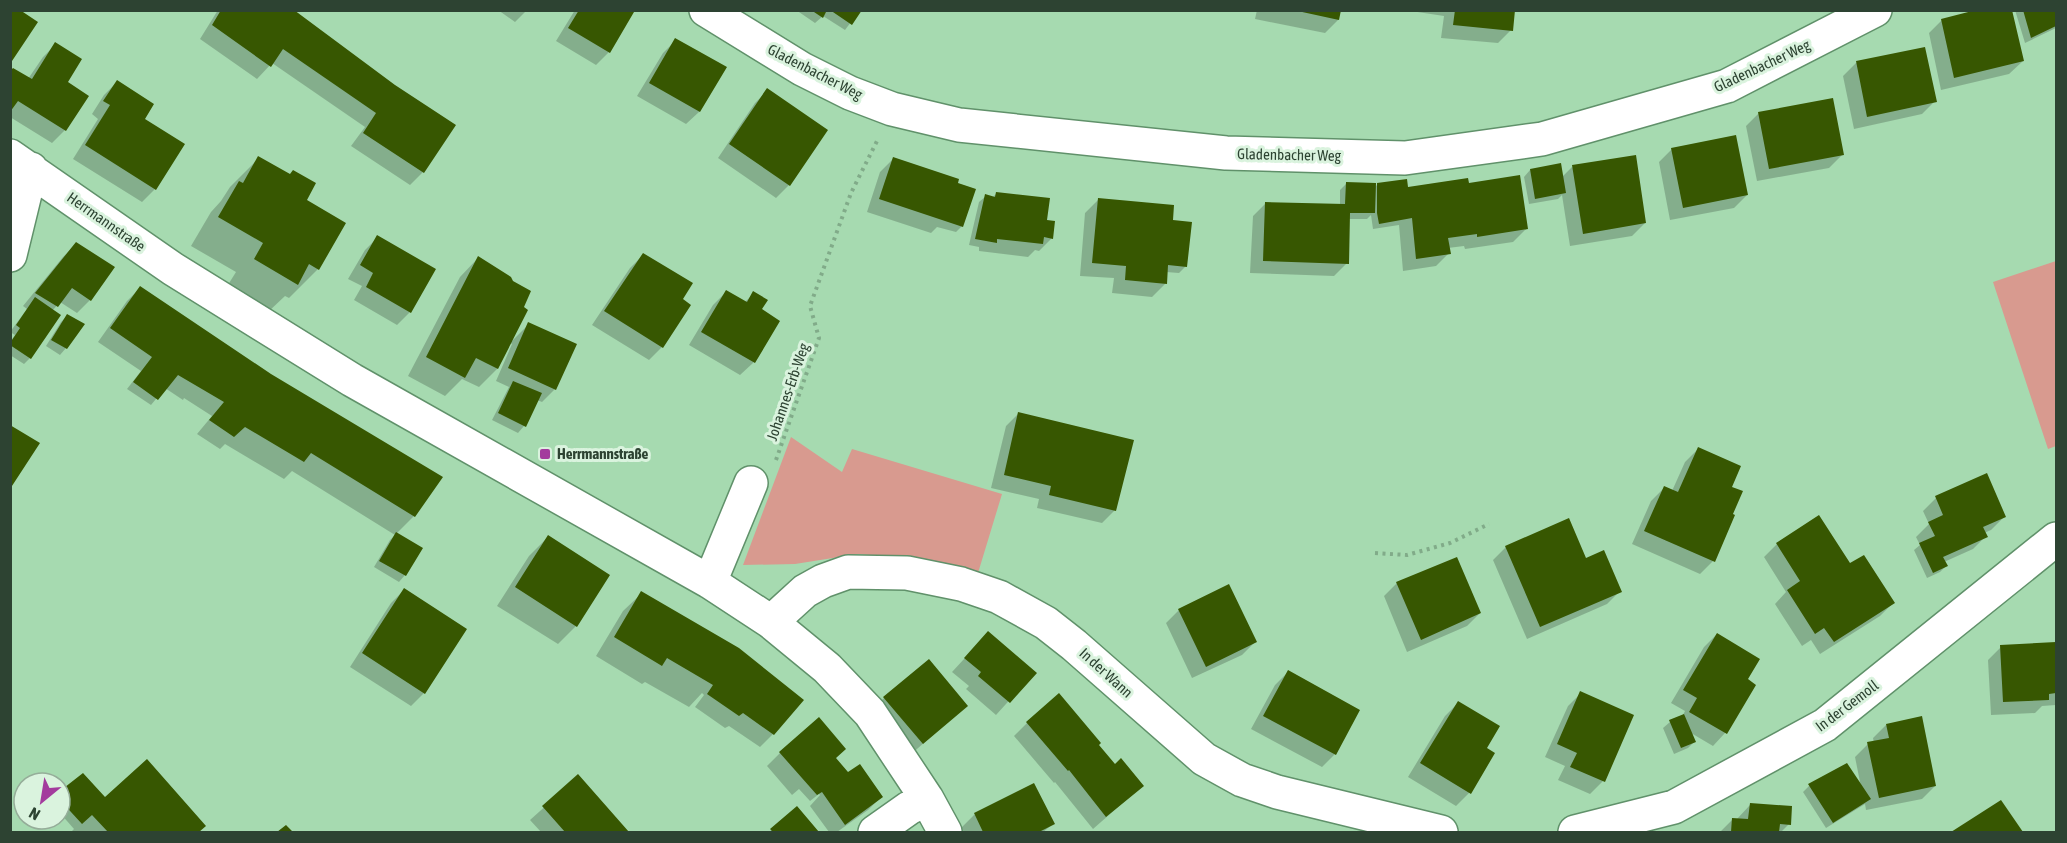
<svg xmlns="http://www.w3.org/2000/svg" width="2067" height="843" font-family="'Asap Condensed',sans-serif">
<style>
.green{fill:#d89a8f}
.shadow{fill:#0003}
.building{fill:#375701}
.lines{fill:none;stroke-linecap:round;stroke-linejoin:round}
.minor-casing{stroke:#60916a;stroke-width:36}
.path{stroke:#81ab89;stroke-width:4;stroke-dasharray:3 4.5;stroke-linecap:butt}
.minor{stroke:#fff;stroke-width:33}
.poi-dot{fill:#a33b9d;stroke:#daf3de;stroke-width:2}
.labels{text-anchor:middle;stroke-width:6;stroke-linejoin:round;paint-order:stroke}
.street-label{font-size:15px;fill:#2d4332;stroke:#daf3de}
.poi-label{font-size:15px;font-weight:bold;fill:#2d4332;stroke:#daf3de;text-anchor:start}
</style>
<rect width="100%" height="100%" fill="#a6dab0"/>
<path class="green" d="M2056,261V446L2048,449L1993,282Z
M791,437L842,472L852,449L1002,494L978,573L925,560L858,554L795,564L743,565Z"/>
<path class="shadow" d="M218,10H292L394,86L454,126L423,172L410,185L351,146L365,127L272,63L257,79L200,39Z
M498,10H527L515,22Z
M575,10H628L609,52L596,65L556,41Z
M796,10H860L845,30L823,16L815,23Z
M1257,10H1340L1338,20L1325,33L1255,19Z
M1404,10H1513L1511,30L1498,43L1441,38L1444,16Z
M2015,10H2056V28L2025,43Z
M1942,20L2023,61L2009,74L1941,90L1929,33Z
M676,40L725,68L699,112L686,124L637,96L663,53Z
M56,44L66,83L65,130L52,143L10,117V72L28,79L43,57Z
M1924,49L1935,101L1922,114L1854,129L1843,76L1856,63Z
M117,82L142,119L183,145L155,189L142,202L73,159L98,119L92,114L104,95Z
M768,90L789,185L776,198L718,158L755,103Z
M1759,113L1842,155L1829,168L1757,181L1746,126Z
M1672,149L1747,195L1734,208L1670,220L1659,162Z
M259,158L305,200L318,269L289,298L285,296L267,313L226,288L236,272L191,246L211,212L221,201L230,187Z
M893,159L962,226L956,232L937,227L931,233L867,212L880,172Z
M1572,167L1645,223L1632,236L1570,246L1562,195L1558,199L1529,204L1524,177L1530,170L1562,177Z
M1346,184L1374,188L1378,184L1406,189L1468,185L1526,229L1513,242L1465,249L1464,246L1448,248L1449,253L1436,266L1403,271L1399,225L1373,229L1371,215L1367,219H1349L1347,263L1334,276L1250,273L1253,216L1266,203L1340,206V190Z
M997,193L1046,222L1052,238L1039,251L1035,250L1028,257L979,251V247L969,245L979,202L986,196L992,198Z
M1098,200L1170,224L1185,267L1179,273L1166,272L1165,284L1152,297L1112,293L1114,278L1080,276L1085,213Z
M378,237L410,312L397,325L354,300L362,286L348,279L365,250Z
M76,244L90,300L77,313L60,302L52,311L30,358L24,364L10,355V342L15,335L10,332L27,309L23,306L63,257Z
M643,255L681,300L662,347L649,360L592,325L630,268Z
M478,258L512,341L529,324L555,389L542,402L537,400L524,426L518,433L492,420L509,387L496,381L512,344L510,343L497,369L479,387L462,379L445,396L408,376L460,277Z
M140,288L414,516L396,534L405,575L399,582L374,567L390,540L395,535L292,471L284,479L225,444L220,449L197,434L212,416L184,398L183,400L165,388L151,405L127,389L141,371L98,342L127,301Z
M726,292L745,302L754,293L760,310L778,321L753,363L740,375L689,345L713,305Z
M67,316L66,348L60,355L46,346L61,322Z
M1019,413L1115,510L1102,523L1037,508L1039,499L991,488L1006,426Z
M1698,449L1730,487L1713,561L1700,574L1632,544L1651,501L1664,488L1672,491L1685,462Z
M1936,498L2004,517L1991,530L1984,533L1986,536L1973,549L1944,562L1946,566L1940,572L1927,578L1914,550L1920,545L1916,537L1929,524L1923,511Z
M548,537L576,626L558,644L497,606L529,556Z
M1777,544L1850,566L1893,603L1880,616L1820,654L1811,640L1802,646L1775,604L1786,592L1764,557Z
M1506,547L1585,560L1620,591L1607,604L1527,639L1493,560Z
M1397,583L1480,613L1467,626L1407,652L1384,596Z
M1228,586L1255,642L1242,655L1192,678L1166,623L1179,610Z
M404,590L424,693L411,706L350,667L391,603Z
M642,593L773,734L760,747L729,726L725,728L695,707L704,695L702,693L689,707L645,682L642,684L596,656L623,611Z
M988,633L1034,673L996,715L966,689L969,686L952,672Z
M1717,634L1746,679L1754,685L1725,733L1713,746L1691,733L1694,742L1688,748L1674,754L1663,728L1670,722L1682,717L1685,711L1671,703L1704,647Z
M2056,644V705L2042,706L2035,713L1991,715L1988,660L2001,647Z
M1288,672L1335,754L1322,767L1251,729L1275,685Z
M1581,693L1632,716L1603,781L1590,794L1558,780L1565,766L1545,757L1568,706Z
M884,698L966,706L909,756L872,711Z
M1458,703L1484,748L1469,793L1456,806L1408,777L1445,716Z
M1027,723L1097,745L1113,764L1142,786L1093,829L1055,782L1054,783L1014,736Z
M1886,725L1935,786L1922,799L1866,810L1865,804L1826,828L1803,792L1809,786L1861,787L1855,757L1868,744L1874,743L1873,738Z
M780,753L834,759L826,791L881,797L868,810L837,832H829L810,806L820,795L819,794L810,801L799,789L792,795L767,766Z
M578,777L627,832H541L530,820Z
M60,793L105,799L204,826L198,832H73L72,831L74,829L60,813Z
M1016,794L1053,824L1043,832H1036Z
M1013,795L1033,832H964L961,828L974,815Z
M2001,802L2021,832H1954Z
M1750,805L1789,824L1781,832H1720L1733,819H1737Z
M797,809L816,832H769Z"/>
<path class="building" d="M10,10H20L38,22L10,64Z
M221,10H294L395,85L456,125L424,173L363,133L376,113L283,49L271,67L212,25Z
M579,10H631L634,12L610,53L568,28Z
M811,10H827L823,18Z
M830,10H862L852,25Z
M1293,10H1341L1339,20Z
M1455,10H1515L1513,31L1453,25Z
M1976,10H2012L2024,61L1954,78L1941,19Z
M2023,10H2056V26L2031,38Z
M675,38L727,67L700,112L649,83Z
M55,42L82,59L68,82L89,96L66,131L18,101L10,112V71L13,68L32,79Z
M1925,47L1937,102L1867,117L1856,61Z
M117,80L154,104L145,119L185,144L156,190L85,145L110,105L103,101Z
M767,88L828,130L790,186L729,144Z
M1833,98L1844,155L1769,169L1758,112Z
M1736,135L1748,195L1683,208L1671,148Z
M1636,155L1646,223L1583,234L1572,165Z
M258,156L290,174L293,170L316,183L307,200L346,223L319,270L309,264L298,285L254,259L263,243L218,217L239,181L243,183Z
M893,157L959,179L958,183L976,189L963,227L879,199Z
M1561,163L1566,193L1535,199L1530,169Z
M1520,175L1528,229L1477,237V234L1448,238L1451,254L1416,259L1412,218L1379,224L1377,213V183L1407,179L1408,187L1468,178L1469,183Z
M1346,182L1376,183L1375,213H1350L1349,264L1263,261L1265,202L1345,204Z
M996,192L1050,198L1047,220L1055,221L1053,239L1044,237L1043,244L997,239V243L975,239L985,194L995,197Z
M1098,198L1174,205L1173,220L1192,222L1187,267L1168,265L1167,284L1125,280L1126,266L1092,263Z
M377,235L436,269L411,313L366,287L373,273L360,265Z
M76,242L115,267L91,301L72,288L58,307L35,293Z
M643,253L693,283L683,299L691,305L663,348L604,311Z
M478,256L511,277L513,281L531,291L524,307L528,310L498,369L476,358L465,378L426,357Z
M140,286L271,374L443,477L415,517L311,453L304,462L245,427L234,437L209,420L224,402L178,375L158,400L133,382L152,357L110,328Z
M726,290L747,302L753,291L768,300L762,309L780,321L755,363L701,332Z
M35,297L61,315L31,359L10,345V343L20,328L16,325Z
M67,314L85,324L67,349L51,340Z
M528,322L577,344L556,390L508,368Z
M513,381L542,393L526,427L498,413Z
M1018,412L1134,440L1116,511L1049,495L1051,486L1004,475Z
M10,425L40,443L10,489Z
M1698,447L1741,466L1732,487L1743,491L1733,514L1735,515L1715,562L1644,531L1664,486L1678,492Z
M1987,473L2006,517L1983,527L1988,537L1943,557L1948,566L1933,573L1919,543L1935,536L1928,522L1943,515L1935,496Z
M1819,515L1850,563L1864,555L1895,603L1834,642L1824,628L1815,634L1787,590L1800,581L1776,543Z
M1569,518L1586,558L1604,550L1622,592L1540,627L1505,546Z
M396,532L423,548L406,576L379,561Z
M548,535L610,575L577,627L515,587Z
M1457,557L1481,613L1421,640L1396,582Z
M1229,584L1257,642L1206,667L1178,609Z
M404,588L467,629L425,694L362,653Z
M641,591L739,648L804,700L774,735L743,713L739,716L707,694L713,685L667,658L662,666L614,637Z
M988,631L1037,673L1010,703L978,676L981,672L964,658Z
M1717,633L1760,659L1748,679L1756,685L1727,734L1689,712L1697,698L1683,690Z
M2056,642V693L2049,694V700L2003,702L2000,645Z
M929,659L968,706L923,744L883,697Z
M1288,670L1360,710L1336,755L1263,716Z
M1580,691L1634,715L1605,782L1570,767L1577,753L1557,744Z
M1059,693L1101,743L1099,745L1115,764L1121,758L1144,786L1106,817L1069,770L1068,771L1026,722Z
M1458,701L1500,726L1487,748L1495,753L1471,794L1420,763Z
M1684,714L1696,742L1681,748L1669,720Z
M1922,716L1936,786L1879,798L1867,742L1889,738L1886,724Z
M819,717L846,749L836,758L848,772L860,764L883,797L845,825L822,792L817,795L779,752Z
M147,759L206,826L199,832H108L92,815L82,824L60,800V791L83,773L105,797Z
M1847,763L1871,799L1833,823L1808,784Z
M578,774L629,832H565L542,806Z
M1034,783L1055,824L1039,832H983L974,813Z
M2001,800L2023,832H1951Z
M1750,803L1792,806L1791,825L1780,824L1779,832H1731L1732,818L1748,819Z
M797,806L819,832H773L770,829Z
M286,825L293,832H277Z"/>
<g class="lines">
<defs>
<path id="minor" d="M706,10L802,69L850,93L892,109L959,125L1226,153L1405,158L1542,139L1727,86L1875,10
M10,156L173,269L352,380L710,582L771,622L827,668L870,713L927,799L945,832
M10,255L31,169
M710,582L751,483
M771,622L805,591L823,581L848,572L907,573L961,584L999,597L1046,623L1074,645L1204,759L1242,780L1277,792L1441,832
M875,832L909,808L927,799
M1575,832L1674,807L1825,725L2056,539"/>
</defs>
<use href="#minor" class="minor-casing"/>
<path class="path" d="M776,460L819,338L810,306L851,193L877,141
M1375,553L1407,555L1450,543L1489,524"/>
<use href="#minor" class="minor"/>
</g>
<rect class="poi-dot" x="539" y="448" width="12" height="12" rx="3"/>
<g class="labels">
<g class="street-label">
<text transform="translate(1762 66) rotate(-25)" y="5">Gladenbacher Weg</text>
<text transform="translate(815 72) rotate(27)" y="5">Gladenbacher Weg</text>
<text transform="translate(1289 155) rotate(1)" y="5">Gladenbacher Weg</text>
<text transform="translate(106 222) rotate(35)" y="5">Herrmannstraße</text>
<text transform="translate(788 392) rotate(-71)" y="5">Johannes-Erb-Weg</text>
<text transform="translate(1106 673) rotate(42)" y="5">In der Wann</text>
<text transform="translate(1847 706) rotate(-37)" y="5">In der Gemoll</text>
</g>
<g class="poi-label">
<text x="557" y="459">Herrmannstraße</text>
</g>
</g>
<rect width="2067" height="843" fill="none" stroke="#2d4332" stroke-width="24"/>
<g transform="translate(42 801) rotate(210)"><circle r="28" fill="#daf3de" stroke="#95ad99" stroke-width="1.5"/>
<path d="M0-4.5L10 22L0 15L-10 22Z" fill="#a33b9d"/>
<text y="-9" font-size="16" font-weight="bold" text-anchor="middle" fill="#2d4332">N</text>
</g>
</svg>
